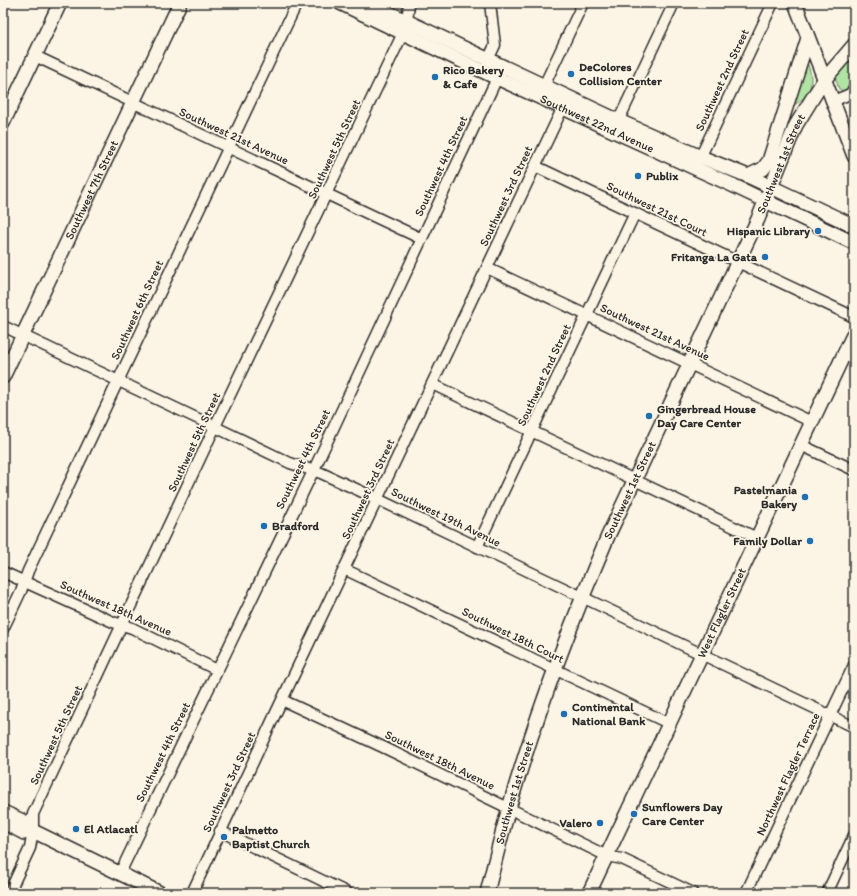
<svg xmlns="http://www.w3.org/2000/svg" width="857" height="896" font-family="Itim,sans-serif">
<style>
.green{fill:#b1e3a4;stroke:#6e8768}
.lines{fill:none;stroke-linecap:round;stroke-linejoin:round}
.minor-casing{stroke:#2b2b2b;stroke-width:13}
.major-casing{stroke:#2b2b2b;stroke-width:16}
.minor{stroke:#fcf5e5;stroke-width:10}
.major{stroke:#fcf5e5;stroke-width:13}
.poi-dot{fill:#1f6fb2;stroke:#fcf5e5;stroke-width:1.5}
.labels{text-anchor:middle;stroke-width:3.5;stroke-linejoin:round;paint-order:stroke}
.poi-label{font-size:12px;font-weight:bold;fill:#2b2b2b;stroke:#fcf5e5;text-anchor:start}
.street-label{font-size:12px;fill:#2b2b2b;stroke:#fcf5e5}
</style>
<rect width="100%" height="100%" fill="#fcf5e5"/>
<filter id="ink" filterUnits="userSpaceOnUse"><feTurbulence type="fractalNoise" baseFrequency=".025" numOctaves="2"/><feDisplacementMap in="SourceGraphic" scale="8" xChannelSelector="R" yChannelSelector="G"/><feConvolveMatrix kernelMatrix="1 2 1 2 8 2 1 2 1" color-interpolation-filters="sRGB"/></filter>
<g filter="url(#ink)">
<path class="green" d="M854,54V74L846,90L843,91L839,89L835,77Z
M806,60C815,81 813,95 792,106Z"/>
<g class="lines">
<defs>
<path id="minor" d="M35,56L422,239
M488,60L495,45L490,3
M541,92L583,3
M833,101L850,94L854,89
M616,126L674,3
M698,162L773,3
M535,166L854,317
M487,268L812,422
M3,326L209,424L290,463L321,473L369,495L854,727
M432,384L757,538
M801,445L854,470
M477,547L635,213
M344,569L670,724
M3,572L113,622L132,628L217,670
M3,629L21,591L28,571L297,3
M282,700L385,748L607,856L622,859L693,893
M220,831L348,893
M120,873L318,461L497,78
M9,893L30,848L33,831V814L219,418L403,33L407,22L409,3
M192,893L273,719L565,103
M746,893L854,665
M827,893L854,835"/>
<g id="major">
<path id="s1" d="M340,3L497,78L732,185L854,243"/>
<path d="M368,3L619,121L701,157L748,176L854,226"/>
<path d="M795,3L854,156"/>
<path d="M3,123L60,3"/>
<path d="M748,176L763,169L769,161L808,38"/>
<path id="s2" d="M3,377L180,3"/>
<path d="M3,812L29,824L33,831"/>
<path d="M3,822L24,833L33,831L160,893"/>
<path id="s3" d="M487,893C494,865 501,836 509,808C536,715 570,625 608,536L758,219L796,125L812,99L824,80L854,45"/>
<path id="s4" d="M589,893L854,333"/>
</g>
</defs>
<use href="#minor" class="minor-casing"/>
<use href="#major" class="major-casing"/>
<use href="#minor" class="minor"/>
<use href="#major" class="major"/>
</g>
</g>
<g class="poi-dot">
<circle cx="571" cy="74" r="4"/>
<circle cx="435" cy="77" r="4"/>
<circle cx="638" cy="176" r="4"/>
<circle cx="818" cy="231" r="4"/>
<circle cx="765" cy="257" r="4"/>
<circle cx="649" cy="416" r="4"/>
<circle cx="805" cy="497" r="4"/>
<circle cx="264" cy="526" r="4"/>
<circle cx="810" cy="541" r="4"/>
<circle cx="564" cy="714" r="4"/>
<circle cx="634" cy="814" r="4"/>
<circle cx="600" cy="823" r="4"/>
<circle cx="76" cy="829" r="4"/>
<circle cx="224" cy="837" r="4"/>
</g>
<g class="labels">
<g class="poi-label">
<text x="579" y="71">DeColores<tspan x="579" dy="14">Collision Center</tspan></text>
<text x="443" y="74">Rico Bakery<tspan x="443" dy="14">&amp; Cafe</tspan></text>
<text x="646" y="180">Publix</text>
<text x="810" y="235" text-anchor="end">Hispanic Library</text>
<text x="757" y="261" text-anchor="end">Fritanga La Gata</text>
<text x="657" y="413">Gingerbread House<tspan x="657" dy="14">Day Care Center</tspan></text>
<text x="797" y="494" text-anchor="end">Pastelmania<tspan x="797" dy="14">Bakery</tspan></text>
<text x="272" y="530">Bradford</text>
<text x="802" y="545" text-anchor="end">Family Dollar</text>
<text x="572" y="711">Continental<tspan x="572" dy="14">National Bank</tspan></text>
<text x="642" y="811">Sunflowers Day<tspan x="642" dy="14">Care Center</tspan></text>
<text x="592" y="827" text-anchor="end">Valero</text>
<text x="84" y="833">El Atlacatl</text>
<text x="232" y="834">Palmetto<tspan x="232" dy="14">Baptist Church</tspan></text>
</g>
<g class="street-label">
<text transform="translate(722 80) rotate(-65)" y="4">Southwest 2nd Street</text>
<text dy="4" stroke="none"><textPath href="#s1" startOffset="284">Southwest 22nd Avenue</textPath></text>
<text transform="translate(234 136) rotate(25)" y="4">Southwest 21st Avenue</text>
<text transform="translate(334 149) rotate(-65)" y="4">Southwest 5th Street</text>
<text dy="4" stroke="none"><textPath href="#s3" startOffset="788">Southwest 1st Street</textPath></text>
<text transform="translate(441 166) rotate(-65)" y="4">Southwest 4th Street</text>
<text dy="4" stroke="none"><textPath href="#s2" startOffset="207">Southwest 7th Street</textPath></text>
<text transform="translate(506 196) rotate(-65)" y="4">Southwest 3rd Street</text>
<text transform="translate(657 209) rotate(26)" y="4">Southwest 21st Court</text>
<text transform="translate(137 310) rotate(-65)" y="4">Southwest 6th Street</text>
<text transform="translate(655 332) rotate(25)" y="4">Southwest 21st Avenue</text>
<text transform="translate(544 375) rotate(-65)" y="4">Southwest 2nd Street</text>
<text transform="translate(194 442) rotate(-65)" y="4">Southwest 5th Street</text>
<text transform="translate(303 459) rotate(-64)" y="4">Southwest 4th Street</text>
<text transform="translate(368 489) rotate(-65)" y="4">Southwest 3rd Street</text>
<text dy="4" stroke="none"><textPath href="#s3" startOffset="428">Southwest 1st Street</textPath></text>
<text transform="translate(446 517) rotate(26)" y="4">Southwest 19th Avenue</text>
<text transform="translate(116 608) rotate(24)" y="4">Southwest 18th Avenue</text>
<text dy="4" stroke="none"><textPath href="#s4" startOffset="310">West Flagler Street</textPath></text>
<text transform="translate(513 635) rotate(26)" y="4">Southwest 18th Court</text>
<text transform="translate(56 735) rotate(-65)" y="4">Southwest 5th Street</text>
<text transform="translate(163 752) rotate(-64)" y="4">Southwest 4th Street</text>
<text transform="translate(440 760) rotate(26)" y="4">Southwest 18th Avenue</text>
<text transform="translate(788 774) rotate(-65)" y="4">Northwest Flagler Terrace</text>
<text transform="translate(229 782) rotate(-65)" y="4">Southwest 3rd Street</text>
<text dy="4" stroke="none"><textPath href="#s3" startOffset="104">Southwest 1st Street</textPath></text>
</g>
</g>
<rect width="857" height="896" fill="none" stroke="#fcf5e5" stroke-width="16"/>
<rect x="8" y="8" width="841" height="880" fill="none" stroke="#2b2b2b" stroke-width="1.5" filter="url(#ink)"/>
</svg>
